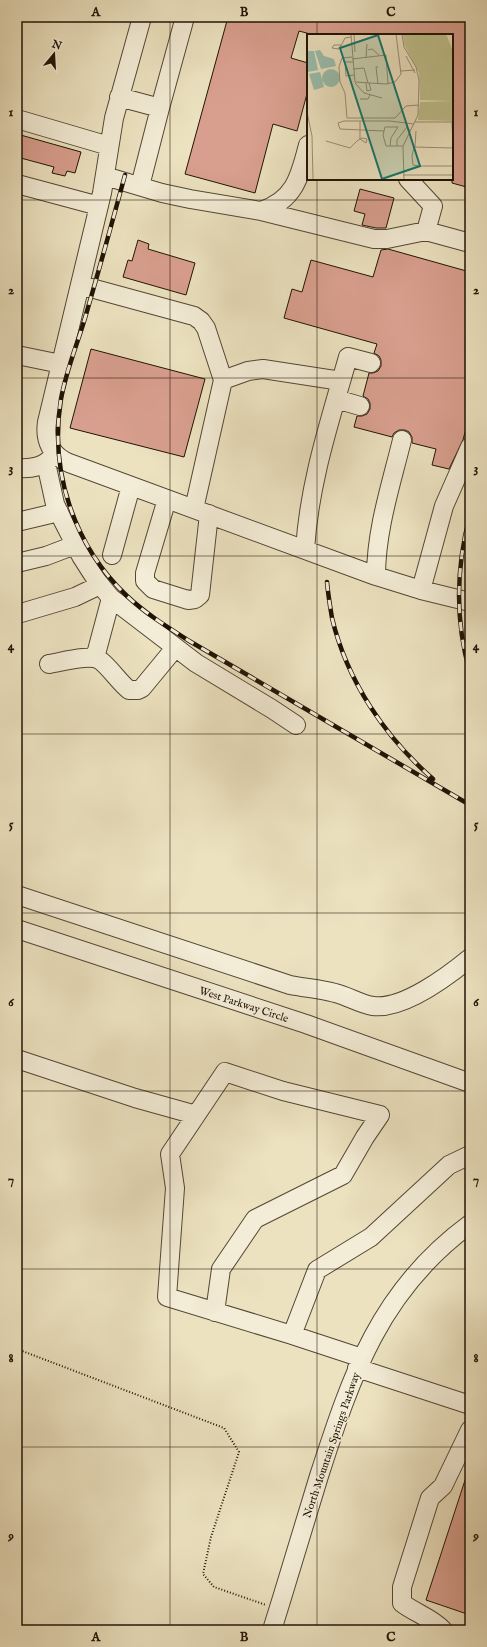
<svg xmlns="http://www.w3.org/2000/svg" width="487" height="1647" font-family="'IM FELL English',serif">
<style>
.building{fill:#d89f8e;stroke:#201305}
.lines{fill:none;stroke-linecap:round;stroke-linejoin:round}
.minor-casing{stroke:#534734;stroke-width:20}
.path{stroke:#201305;stroke-width:2;stroke-dasharray:1 2;stroke-linecap:butt}
.minor{stroke:#f3ecd6;stroke-width:18}
.rail-casing{stroke:#201305;stroke-width:4.5}
.rail{stroke:#f3ecd6;stroke-width:3;stroke-dasharray:9;stroke-linecap:butt}
.grid{fill:none;stroke:#201305;stroke-width:1;stroke-opacity:0.55}
.labels{text-anchor:middle;stroke-width:3;stroke-linejoin:round;paint-order:stroke}
.street-label{font-size:11px;fill:#201305;stroke:#f3ecd6}
.inset-road{fill:none;stroke:#9a8f75;stroke-width:1}
.view{fill:#0f766e;fill-opacity:0.15;stroke:#0f766e;stroke-width:2}
.inset-edge{fill:none;stroke:#201305;stroke-width:2}
.neatline{fill:none;stroke:#201305;stroke-width:1.5}
.grid-label{font-size:13px;text-anchor:middle;font-weight:bold;fill:#201305}
</style>
<rect width="100%" height="100%" fill="#ece2c0"/>
<filter id="stains"><feTurbulence type="fractalNoise" baseFrequency=".005" numOctaves="4"/><feColorMatrix values="0 0 0 0 .2 0 0 0 0 .09 0 0 0 0 .02 0 0 0 .5 -.17"/></filter>
<radialGradient id="worn" r=".72"><stop offset=".6" stop-color="#630" stop-opacity="0"/><stop offset="1" stop-color="#630" stop-opacity=".3"/></radialGradient>
<path class="building" d="M228,17H470V188L452,183V35H314L299,31L291,58L308,63V90L297,131L273,124L255,193L185,174Z
M17,134L81,152L75,173L67,171L65,176L52,173L54,167L17,157Z
M360,189L394,198L386,228H376L362,225L365,214L354,211Z
M138,240L149,244L148,249L195,263L186,295L123,277L128,260L132,261Z
M388,249L470,272V413L463,440L449,469L432,465L436,449L412,443V437L409,432L405,430H399L394,433L392,437L354,427L357,416H362L367,414L370,409V403L368,399L363,396L369,373H373L378,371L381,366V360L379,356L374,353L377,344L284,318L292,289L302,292L311,260L373,277L381,250Z
M91,349L205,379L184,457L70,428Z
M468,1471H470V1615L426,1600Z"/>
<g class="lines">
<defs>
<path id="minor" d="M142,17L114,118L102,193L47,422C44,441 52,456 69,463L376,576L421,590L470,602
M119,97L160,108L140,186
M160,108L185,17
M17,119L109,146
M105,176L162,193L190,199L261,211L374,239H387L426,231L470,243
M408,179L433,206L426,231
M17,184L99,206
M261,211C295,200 300,176 308,145
M80,285L194,316L201,321L206,328L223,380L194,509
M17,355L61,364
M223,380L248,371L263,369L341,381
M336,399L360,406
M46,463L55,504L63,521L81,556L97,581L111,598L196,663L272,709L296,725
M17,468C32,469 44,467 54,455
M167,499L145,573V581L153,589L188,600L195,599L200,595L209,514
M17,522L59,512
M305,550C309,483 330,421 348,357L371,363
M112,555L131,486
M17,563L46,556L75,545
M376,576C376,530 391,485 402,440
M421,590L444,506L470,447
M21,613L75,597L100,585
M95,658L111,598
M49,664C62,662 91,653 101,661C111,669 119,682 129,690H138L142,688L175,648
M17,895L290,985C305,988 321,989 335,993C348,996 360,1004 373,1006C403,1010 448,976 470,958
M17,929L306,1024L470,1083
M17,1059L135,1098L196,1115
M215,1312L221,1269L255,1219L343,1175L365,1137L380,1115L283,1091L225,1072L170,1154L175,1188L167,1297L292,1335
M362,1358L292,1335L317,1270L371,1237L449,1165L470,1155
M357,1368L470,1405
M272,1630C288,1579 303,1528 319,1476C352,1374 380,1290 470,1224
M443,1630C432,1618 415,1613 402,1603V1587L430,1498L443,1486L470,1430"/>
</defs>
<use href="#minor" class="minor-casing"/>
<path class="path" d="M17,1349L224,1428L239,1452L211,1537L203,1574L214,1587L266,1605"/>
<use href="#minor" class="minor"/>
<defs>
<path id="rail" d="M125,175C112,223 99,270 85,318C77,345 66,371 61,399C49,471 74,546 127,596C146,614 169,628 191,642L470,805
M470,515C456,567 455,621 470,673
M327,582C328,594 330,606 332,618C347,681 385,737 433,779"/>
</defs>
<use href="#rail" class="rail-casing"/>
<use href="#rail" class="rail"/>
</g>
<path class="grid" d="M170,17V1630M317,17V35M317,179V1630M17,200H470M17,378H470M17,556H470M17,734H470M17,913H470M17,1091H470M17,1269H470M17,1447H470"/>
<g class="labels">
<g class="street-label">
<text transform="translate(244 1004) rotate(18)" y="4">West Parkway Circle</text>
<text transform="translate(331 1445) rotate(-71)" y="4">North Mountain Springs Parkway</text>
</g>
</g>
<g transform="translate(307 34)">
<rect width="146" height="146" fill="#ece2c0"/>
<path d="M96,0H139L146,17V67L113,66L112,39L97,10ZM146,67V87L111,86L113,68Z" fill="#bfc18d"/>
<path d="M13,16L17,22L27,25L29,32L14,35L8,17ZM0,17H7L11,36L1,38ZM15 44a9 9 0 1 1 18 0a9 9 0 1 1-18 0ZM13,38L17,53L7,56L2,40Z" fill="#99beae"/>
<path class="inset-road" d="M44,0L48,48L79,50L88,48L94,40L89,0M47,0L48,18M65,0H82M95,0L97,13L109,33L112,46L111,81L96,112L97,146M35,11H27L25,14L32,15V14L35,10L38,4L44,3M61,16L65,15L72,21M99,22L108,39M45,23L35,24L32,33L33,48L38,59L40,84H88L99,72L112,71M59,24L60,10M45,25L79,21L81,50M46,28H38L39,42L47,41M46,35L57,34L61,49M94,37L108,36M48,49L57,59L75,64M59,49L60,57L64,56L62,49M71,50L69,33H71M53,65H61L63,61M0,78L5,102L6,146M108,88H145L146,113M77,97L33,95L31,89L37,87H83L107,90M53,105V87M19,107L43,114L50,107L53,105L55,104L60,105L59,109L53,105M83,112L84,104L91,93H78L76,101L79,112H90M96,112H90V106L100,93L103,96M108,113L109,97M146,114L107,113L105,122L106,131L111,132H146M96,141H146"/>
<path class="view" d="M71,1L113,132L75,145L33,14Z"/>
<rect width="146" height="146" class="inset-edge"/>
</g>
<rect width="487" height="1647" fill="none" stroke="#ece2c0" stroke-width="44"/>
<g transform="translate(54 54) rotate(18)" stroke="#f3ecd6" stroke-width="3" paint-order="stroke">
<path d="M0-3L7 15L0 10L-7 15Z" fill="#201305"/>
<text y="-6" font-size="11" font-weight="bold" text-anchor="middle" fill="#201305">N</text>
</g>
<rect x="22" y="22" width="443" height="1603" class="neatline"/>
<g class="grid-label">
<text x="96" y="16">A</text>
<text x="244" y="16">B</text>
<text x="391" y="16">C</text>
<text x="11" y="116">1</text>
<text x="476" y="116">1</text>
<text x="11" y="294">2</text>
<text x="476" y="294">2</text>
<text x="11" y="472">3</text>
<text x="476" y="472">3</text>
<text x="11" y="650">4</text>
<text x="476" y="650">4</text>
<text x="11" y="828">5</text>
<text x="476" y="828">5</text>
<text x="11" y="1006">6</text>
<text x="476" y="1006">6</text>
<text x="11" y="1184">7</text>
<text x="476" y="1184">7</text>
<text x="11" y="1362">8</text>
<text x="476" y="1362">8</text>
<text x="11" y="1540">9</text>
<text x="476" y="1540">9</text>
<text x="96" y="1641">A</text>
<text x="244" y="1641">B</text>
<text x="391" y="1641">C</text>
</g>
<rect width="100%" height="100%" filter="url(#stains)"/>
<rect width="100%" height="100%" fill="url(#worn)"/>
</svg>
